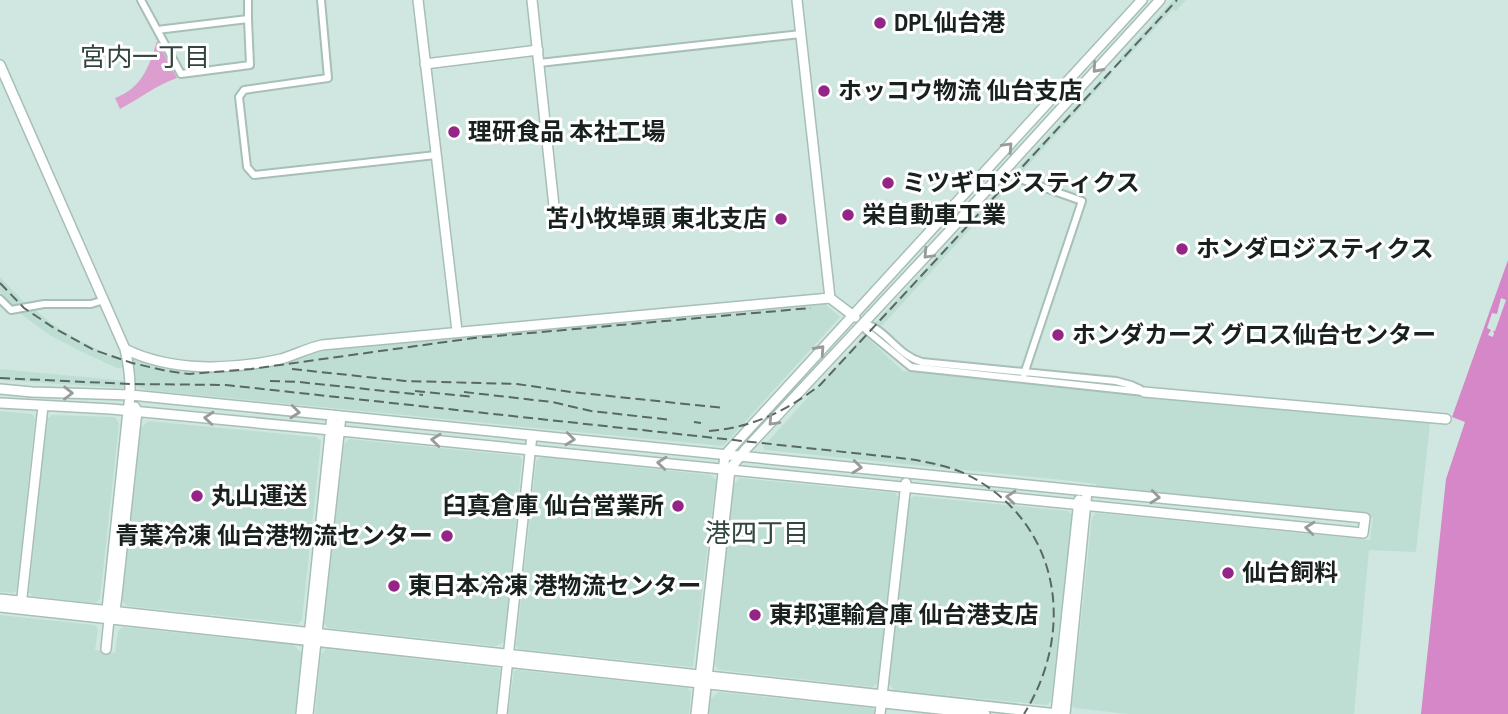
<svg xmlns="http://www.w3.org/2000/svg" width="1508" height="714" font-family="'Archivo Narrow','Noto Sans JP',sans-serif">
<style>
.built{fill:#beded4}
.green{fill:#db9ecf}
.water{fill:#d687c7}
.pier{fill:#cfe7e0}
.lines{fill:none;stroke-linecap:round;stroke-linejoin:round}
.street-casing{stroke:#a7bfb7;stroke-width:10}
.secondary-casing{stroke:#a7bfb7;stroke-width:12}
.street{stroke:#fff;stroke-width:6}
.secondary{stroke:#fff;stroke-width:9}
.rail{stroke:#596863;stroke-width:2;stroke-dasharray:10 5;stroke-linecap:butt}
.oneway{stroke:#979b9a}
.poi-dot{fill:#942586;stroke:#fff;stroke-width:2.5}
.labels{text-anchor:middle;stroke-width:6;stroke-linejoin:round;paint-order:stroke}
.poi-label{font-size:24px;font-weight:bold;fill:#18211e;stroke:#fff;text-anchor:start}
.neighbourhood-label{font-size:26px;fill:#324640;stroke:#fff}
</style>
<rect width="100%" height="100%" fill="#cfe7e0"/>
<path class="built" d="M1173,0H1186L1176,11L1173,9L1123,62L1119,59Z
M1109,71L1112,74L1020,174L1014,172Z
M1008,180L1013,182L880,328L874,324Z
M0,277L27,305L14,307L0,292Z
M823,302L840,317L723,446L146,390L136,387L132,360L134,358L157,365L182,370H205L321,348Z
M33,308L52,324L79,340L107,354L123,360L125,368H117L78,350L48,334L17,311Z
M864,335L903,371L1102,392L1430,423L1416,552L1369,550L1354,714H1128L1074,708L1072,705L1092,517L1096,513L1370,540L1373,518L1096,488V484L1063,480L765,450L763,447Z
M0,369L126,381V386L124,388L0,380Z
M0,411L32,414L35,418L17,590L13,593L0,592Z
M52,415L115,417L119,424L100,599L96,603L33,596L29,592L47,419Z
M148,421L316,437L321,441L302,620L298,624L127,606L122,601L141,428Z
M349,439L520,456L522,460L504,642L496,646L328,628L324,623L344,444Z
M541,457L711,475L716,480L693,666L691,667L519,649L516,645L536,461Z
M740,478L895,493L898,497L878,683L872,687L719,670L715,665L734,484Z
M914,496L1068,511L1072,515L1051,701L1047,705L894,690L888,683L910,499Z
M0,615L95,625L98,629L95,650L115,653L118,631L123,627L294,645L302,654L295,714H0Z
M326,649L498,668L500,670L496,714H315L321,654Z
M517,670L687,688L691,692L689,714H508L514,671Z
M718,692L872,708L875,710V714H709L711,699Z"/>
<path class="green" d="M157,41L177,78C156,85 139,99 120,109L115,98C142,88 149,67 157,41Z"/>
<path class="water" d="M1508,260V714H1421L1446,479L1465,422L1452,417Z"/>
<path class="pier" d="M1501,298L1506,300L1495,331H1493L1494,333L1493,337L1488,335L1491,330L1487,328L1492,313L1497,314Z"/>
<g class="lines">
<defs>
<path id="street" d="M141,0L181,74L250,65L248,19L157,30
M321,0L328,78L244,90L239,97L247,167L254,175L436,155
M248,19V0
M539,63L801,34
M1003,173L1082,201L1024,374
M0,299L11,310L44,304H91L104,300
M864,323L866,330L911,367L1144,392
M864,323C887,330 898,356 922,362L1116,381L1131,385L1140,389"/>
<path id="secondary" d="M418,0L457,331
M532,0L556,225
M797,0L830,298L855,317
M425,64L538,50
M0,65L125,349C130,370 132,390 128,411L107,610L109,619L106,649
M125,349C171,372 232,370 281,359C295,355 308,348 322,345L830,298
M0,389L32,392L131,395L1087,491L1065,714
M1144,392L1446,419
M0,403L111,409L331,430L1363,533L1365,518L1087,491
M0,599L1058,714
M21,606L43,406
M0,607L985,714
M112,615L115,611L117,595L137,411L135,407
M301,714L332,415
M308,714L341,416
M502,714L532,435
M696,714L725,455L1142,0
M703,714L730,469L745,450L943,238L1160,0
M880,714L906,483
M1056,714L1079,500"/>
</defs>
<use href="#street" class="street-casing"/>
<use href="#secondary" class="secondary-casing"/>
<use href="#street" class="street"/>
<use href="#secondary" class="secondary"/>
<path class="rail" d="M0,283L24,308L54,328L94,350L132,363L167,371L189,374L251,369L474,338L811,308
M292,369L405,381L517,384L571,392L724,408
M0,378L130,384L226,385L909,459C928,462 948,466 966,474C1060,521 1077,629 1024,714
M270,381L299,382L423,395
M415,391L474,397
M464,392L552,402L591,411L672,420
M694,422L701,423
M709,431C751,428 787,411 820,385L1177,0"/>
</g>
<defs><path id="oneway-chevron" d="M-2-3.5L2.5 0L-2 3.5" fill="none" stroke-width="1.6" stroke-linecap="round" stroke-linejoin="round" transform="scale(1.75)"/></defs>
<g class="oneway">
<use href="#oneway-chevron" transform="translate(1097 68) rotate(132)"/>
<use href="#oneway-chevron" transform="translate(1008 147) rotate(-47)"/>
<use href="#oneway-chevron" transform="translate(928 254) rotate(133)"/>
<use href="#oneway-chevron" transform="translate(820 350) rotate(-48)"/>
<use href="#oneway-chevron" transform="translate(68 393) rotate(1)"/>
<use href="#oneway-chevron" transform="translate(295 412) rotate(6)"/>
<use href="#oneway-chevron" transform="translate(209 418) rotate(-175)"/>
<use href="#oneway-chevron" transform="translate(773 421) rotate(133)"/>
<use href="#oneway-chevron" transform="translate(570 439) rotate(6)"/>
<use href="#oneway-chevron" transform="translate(436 440) rotate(-174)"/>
<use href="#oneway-chevron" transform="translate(662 463) rotate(-174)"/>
<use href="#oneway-chevron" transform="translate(857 467) rotate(6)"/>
<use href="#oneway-chevron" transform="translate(1011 497) rotate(-175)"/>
<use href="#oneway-chevron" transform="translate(1155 497) rotate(6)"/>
<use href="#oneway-chevron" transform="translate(1310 528) rotate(-174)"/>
</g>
<g class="poi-dot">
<circle cx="880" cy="23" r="7"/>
<circle cx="824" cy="91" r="7"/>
<circle cx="454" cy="132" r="7"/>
<circle cx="888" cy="183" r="7"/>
<circle cx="848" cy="215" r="7"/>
<circle cx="781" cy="219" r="7"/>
<circle cx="1182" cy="249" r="7"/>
<circle cx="1058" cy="335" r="7"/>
<circle cx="197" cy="496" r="7"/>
<circle cx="678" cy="506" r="7"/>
<circle cx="447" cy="536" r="7"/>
<circle cx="1228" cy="573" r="7"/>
<circle cx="394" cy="586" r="7"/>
<circle cx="755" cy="615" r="7"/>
</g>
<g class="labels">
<g class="poi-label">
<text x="894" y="31">DPL仙台港</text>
<text x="838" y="99">ホッコウ物流 仙台支店</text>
<text x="468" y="140">理研食品 本社工場</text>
<text x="902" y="191">ミツギロジスティクス</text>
<text x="862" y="223">栄自動車工業</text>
<text x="767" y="227" text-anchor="end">苫小牧埠頭 東北支店</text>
<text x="1196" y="257">ホンダロジスティクス</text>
<text x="1072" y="343">ホンダカーズ グロス仙台センター</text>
<text x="211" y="504">丸山運送</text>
<text x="664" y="514" text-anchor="end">臼真倉庫 仙台営業所</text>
<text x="433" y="544" text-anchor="end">青葉冷凍 仙台港物流センター</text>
<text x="1242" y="581">仙台飼料</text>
<text x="408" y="594">東日本冷凍 港物流センター</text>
<text x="769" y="623">東邦運輸倉庫 仙台港支店</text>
</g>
<g class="neighbourhood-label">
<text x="145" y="66">宮内一丁目</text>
<text x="757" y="542">港四丁目</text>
</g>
</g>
</svg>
